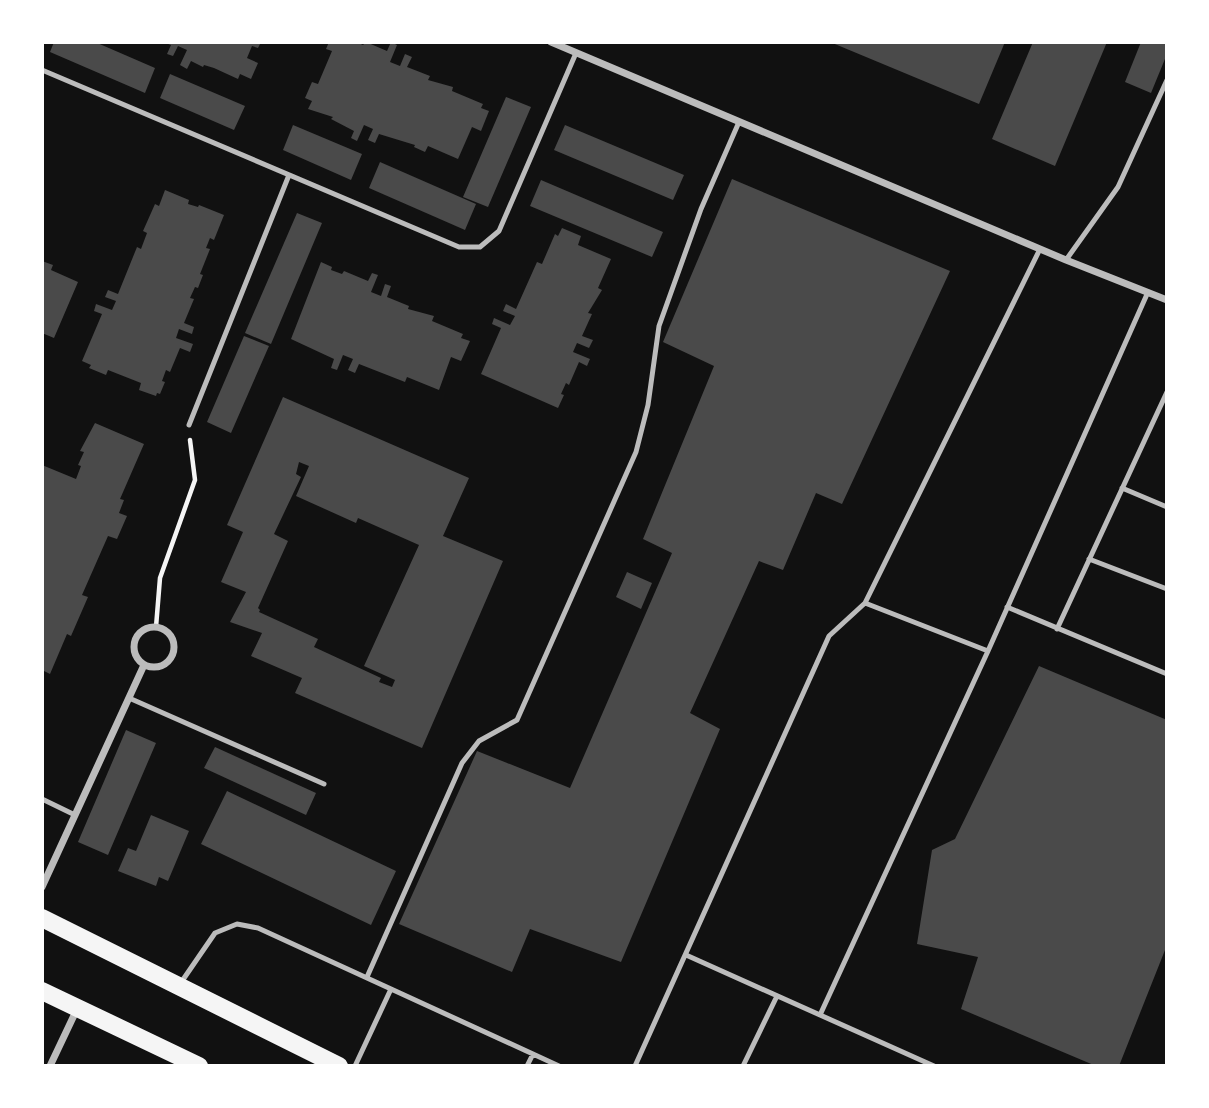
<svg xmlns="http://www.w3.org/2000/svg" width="1209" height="1108" font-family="'IBM Plex Sans',sans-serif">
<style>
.building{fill:#4a4a4a;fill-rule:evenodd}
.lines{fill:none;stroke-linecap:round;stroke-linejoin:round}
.path{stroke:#f5f5f5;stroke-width:4.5}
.service{stroke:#bcbcbc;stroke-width:5}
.minor{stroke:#bcbcbc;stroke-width:7}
.primary{stroke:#f5f5f5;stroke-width:18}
</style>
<rect width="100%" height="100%" fill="#111"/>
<path class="building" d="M54,42H95L155,68L145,93L50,52Z
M163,42H261L258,48L252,46L247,58L258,63L251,79L240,74L238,79L214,68L204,65L203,67L191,61L187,69L180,65L187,50L178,46L173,56L167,54L171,45Z
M329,42H356L363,45L366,42L387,51L391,42L397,45L390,62L400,66L405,54L412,57L407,67L430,76L428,80L453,87L452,91L483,104L481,108L489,111L481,131L472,127L458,159L428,146L425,152L414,147L415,145L379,134L375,143L368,140L373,129L364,125L357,141L351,138L354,131L331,119L333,117L308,109L312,101L305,98L312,82L318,84L332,51L326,49Z
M830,42H1005L979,104Z
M1033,42H1107L1055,166L992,139Z
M1141,42H1167V54L1151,93L1125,82Z
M170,74L245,106L234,130L160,98Z
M506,97L531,107L488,207L463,197Z
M293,125L362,154L351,180L283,150Z
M565,125L684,175L673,200L554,150Z
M380,162L476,204L465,230L369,188Z
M732,179L950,271L842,504L816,493L783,570L759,561L690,713L720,729L621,962L530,929L512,972L399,924L477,751L570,788L672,553L643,539L714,366L663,342Z
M541,180L663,232L652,257L530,206Z
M165,190L189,200L188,204L198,207L199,205L224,215L214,240L210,238L206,248L210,249L200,274L203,275L198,288L195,287L190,298L194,299L184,323L194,327L192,334L179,329L176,338L193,344L190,352L180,348L170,372L166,370L162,381L165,382L160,394L157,393L156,396L139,390L141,383L108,370L106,375L89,368L91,365L82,361L102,314L94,311L96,304L112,310L116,301L105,297L108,290L118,294L137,247L141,249L147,233L143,231L155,204L159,206Z
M297,213L322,223L271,344L245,333Z
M562,228L581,236L578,245L611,259L598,288L602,290L588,313L592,314L582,336L593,340L589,348L577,343L573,352L590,359L587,366L579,362L569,385L566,383L561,394L564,395L558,408L481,374L501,328L492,324L494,318L510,325L515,316L503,311L506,304L516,309L537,262L542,264L555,234L558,236Z
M42,261L53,265L51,270L78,282L54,338L42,333Z
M321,262L332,267L331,270L342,274L344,271L368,281L372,273L378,275L371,292L381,296L385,284L391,286L387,297L409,306L408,309L434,316L432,321L463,334L461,338L470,341L461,361L451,357L439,390L407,377L405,382L359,364L355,373L348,370L353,359L343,355L337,370L331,368L334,359L291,339Z
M244,336L269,346L231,433L207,422Z
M283,397L469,478L443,536L503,561L422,748L295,693L302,678L251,656L262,633L230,622L246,592L221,582L243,532L227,525ZM299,462L309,466L296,496L356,523L358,518L419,545L364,666L395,680L392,687L379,682L381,678L314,647L318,639L259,612L260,610L258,608L288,541L274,534L301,477L296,474Z
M95,423L144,444L120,499L124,500L119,513L127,516L117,539L108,536L82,595L88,597L71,636L67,634L50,674L42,670V465L76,479L81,466L78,465L84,452L80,451Z
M627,572L652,583L641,609L616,597Z
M1039,666L1167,720V945L1119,1066H1096L961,1009L978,957L917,944L932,850L955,839Z
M126,730L156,743L108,855L78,842Z
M215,747L316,793L306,815L204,768Z
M227,791L396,871L371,925L201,844Z
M151,815L189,831L168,881L159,877L156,886L118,871L128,848L136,851Z"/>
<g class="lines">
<path class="path" d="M156,627L160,578L195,480L190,440"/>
<path class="service" d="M42,70L459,247H480L499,231L576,53
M1066,260L1118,187L1167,80
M189,425L289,175
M1122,488L1167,507
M1089,559L1167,589
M865,603L988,651
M1007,607L1167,674
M1057,629L1167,392
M129,698L324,784
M42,799L75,815
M686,955L934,1066
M367,977L462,763L479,741L517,720L636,452L648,405L659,326L701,209L739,122
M180,984L215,933L237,924L258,928L559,1066
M820,1015L988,651L1148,292
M355,1066L391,989
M527,1066L533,1054
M635,1066L829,636L865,603L1040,249
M743,1066L777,996"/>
<path class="minor" d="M551,42L1066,260L1167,300
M134 647a20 20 0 1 1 40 0a20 20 0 1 1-40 0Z
M42,887L144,665
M50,1066L77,1009"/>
<path class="primary" d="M42,918L339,1066
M42,991L199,1066"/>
</g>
<rect width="1209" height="1108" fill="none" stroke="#ffffff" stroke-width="88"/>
</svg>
